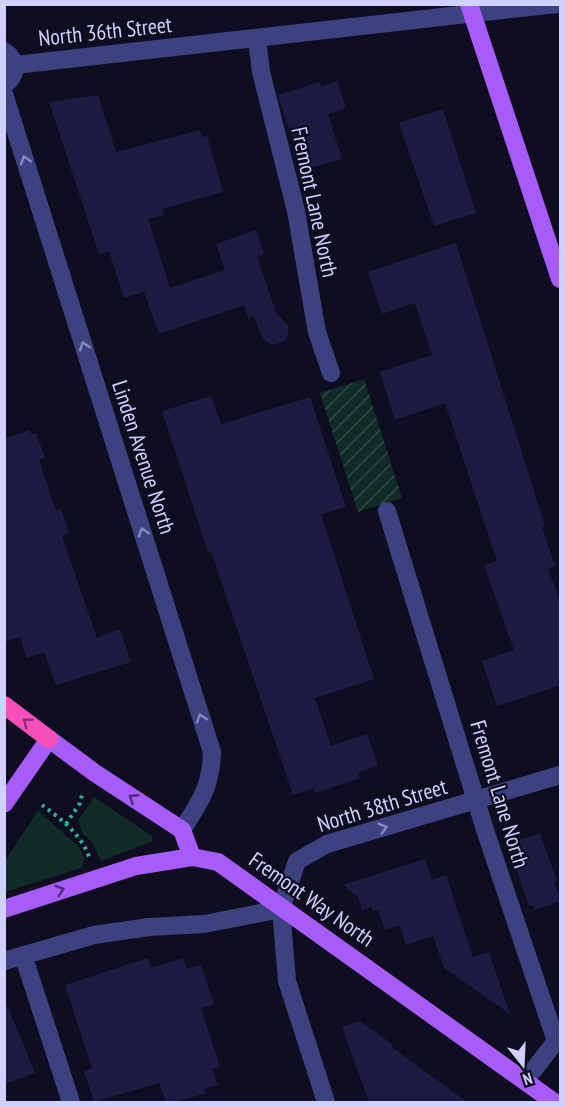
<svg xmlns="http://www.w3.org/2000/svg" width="565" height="1107" font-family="'PT Sans Narrow',sans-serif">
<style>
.grass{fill:#112b26}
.garden{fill:url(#garden-furrows)}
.building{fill:#1d1b41}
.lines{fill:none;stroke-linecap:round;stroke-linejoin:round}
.path{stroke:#32af96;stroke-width:4;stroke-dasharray:3 4.5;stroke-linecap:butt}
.minor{stroke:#3b427f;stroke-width:18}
.major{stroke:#a75bf9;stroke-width:18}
.highway{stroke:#f94fb9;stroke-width:18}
.oneway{stroke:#868abe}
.oneway2{stroke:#842e6d}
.oneway3{stroke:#4c2d77}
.labels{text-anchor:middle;stroke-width:4.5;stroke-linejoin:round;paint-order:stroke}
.street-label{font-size:22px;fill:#d0d1fd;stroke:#0f0e21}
</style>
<defs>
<pattern id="garden-furrows" width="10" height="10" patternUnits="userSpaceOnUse" patternTransform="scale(1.5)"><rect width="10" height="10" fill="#112b26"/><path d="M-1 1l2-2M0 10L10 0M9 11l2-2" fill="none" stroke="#334946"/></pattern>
</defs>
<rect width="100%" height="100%" fill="#0f0e21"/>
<path class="grass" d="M94,797L152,836L153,841L101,861L93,843L83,834L78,821Z
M38,811L79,847L85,858L81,868L5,892V861Z"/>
<path class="garden" d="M364,379L402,498L358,512L320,393Z"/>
<path class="building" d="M337,81L346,108L328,114L342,159L302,170L278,95L320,82L321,87Z
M98,95L116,152L200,130L202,137L207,136L223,192L162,209L164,215L148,219L170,288L225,270L216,244L256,230L264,254L257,257L275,309H273L289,327L287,338L283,342L272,345L263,339L254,316L248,318L244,305L159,334L144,292L124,298L109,251L99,254L49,102Z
M443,109L476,213L434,226L399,123Z
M456,243L545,526L542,527L555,566L548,569L561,603V685L497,706L482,661L514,650L484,565L497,561L445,403L395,420L380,372L432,355L415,303L382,314L368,272Z
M211,396L221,424L310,397L346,507L321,514L374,679L315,698L331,746L367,734L378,766L358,772L360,778L315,793L314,788L293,795L211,551L208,552L162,411Z
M30,430L31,434L36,433L45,458L39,460L56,511L61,509L69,533L63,535V539L97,638L120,629L131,662L56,685L44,652L27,658L20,637L4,642V439Z
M540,833L557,881L554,882L561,901L535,910L533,905L529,906L508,844Z
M425,859L432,880L446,875L473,957L489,952L510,1014L444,968L433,936L406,945L400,925L385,930L378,910L373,912L371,907L362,910L358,897L343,885Z
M148,958L151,968L183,958L187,969L201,965L214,1004L201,1008L220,1067L212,1069L218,1085L204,1089L206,1093L176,1102H166L159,1083L94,1102L84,1071L92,1068L65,985Z
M4,1007H8L35,1073L4,1084Z
M360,1021L391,1043L393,1048L467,1102H369L342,1027Z"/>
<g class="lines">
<path class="path" d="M42,805C60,818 82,835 89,857
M66,824L80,803L82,795"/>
<path class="minor" d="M257,39L261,72L296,211L317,332L331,373
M4,51C18,60 18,75 4,85
M15,65L557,4
M4,94L212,752C211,787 200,802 182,830
M387,511L486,833L556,1041L525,1081
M23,955L71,1102
M4,961L94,935L149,927L204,924L281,909
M326,1102L287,981L281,909L297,861L327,844L560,775"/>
<path class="major" d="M469,4L560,279
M4,804L49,739L95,773L182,830L192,857
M4,909L136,866L192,857L218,862L554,1102"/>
<path class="highway" d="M4,705L49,739"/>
</g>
<defs><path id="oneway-chevron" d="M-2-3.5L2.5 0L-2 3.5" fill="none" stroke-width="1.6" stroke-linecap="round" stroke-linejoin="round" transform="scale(1.5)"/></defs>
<g class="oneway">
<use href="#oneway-chevron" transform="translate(25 160) rotate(-108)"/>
<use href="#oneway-chevron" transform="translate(84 346) rotate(-108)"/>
<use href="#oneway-chevron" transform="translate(143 532) rotate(-108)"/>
<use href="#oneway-chevron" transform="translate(201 718) rotate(-108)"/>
<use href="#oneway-chevron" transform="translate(383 828) rotate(-16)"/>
</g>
<use class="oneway2" href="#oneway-chevron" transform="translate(27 722) rotate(-143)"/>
<g class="oneway3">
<use href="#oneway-chevron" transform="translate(133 798) rotate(-147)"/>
<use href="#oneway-chevron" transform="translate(60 890) rotate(-18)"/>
</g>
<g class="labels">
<g class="street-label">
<text transform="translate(105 31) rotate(-6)" y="8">North 36th Street</text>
<text transform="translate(315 202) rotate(78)" y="8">Fremont Lane North</text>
<text transform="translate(144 457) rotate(72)" y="8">Linden Avenue North</text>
<text transform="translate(500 794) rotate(73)" y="8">Fremont Lane North</text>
<text transform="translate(382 805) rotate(-17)" y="8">North 38th Street</text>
<text transform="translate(312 899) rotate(35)" y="8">Fremont Way North</text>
</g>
</g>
<rect width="565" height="1107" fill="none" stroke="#d0d1fd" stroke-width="12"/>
<g transform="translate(523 1065) rotate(162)" stroke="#0f0e21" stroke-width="4.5" paint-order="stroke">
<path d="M0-4.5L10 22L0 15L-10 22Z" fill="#d0d1fd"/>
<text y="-9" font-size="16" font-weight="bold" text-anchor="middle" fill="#d0d1fd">N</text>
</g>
</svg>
